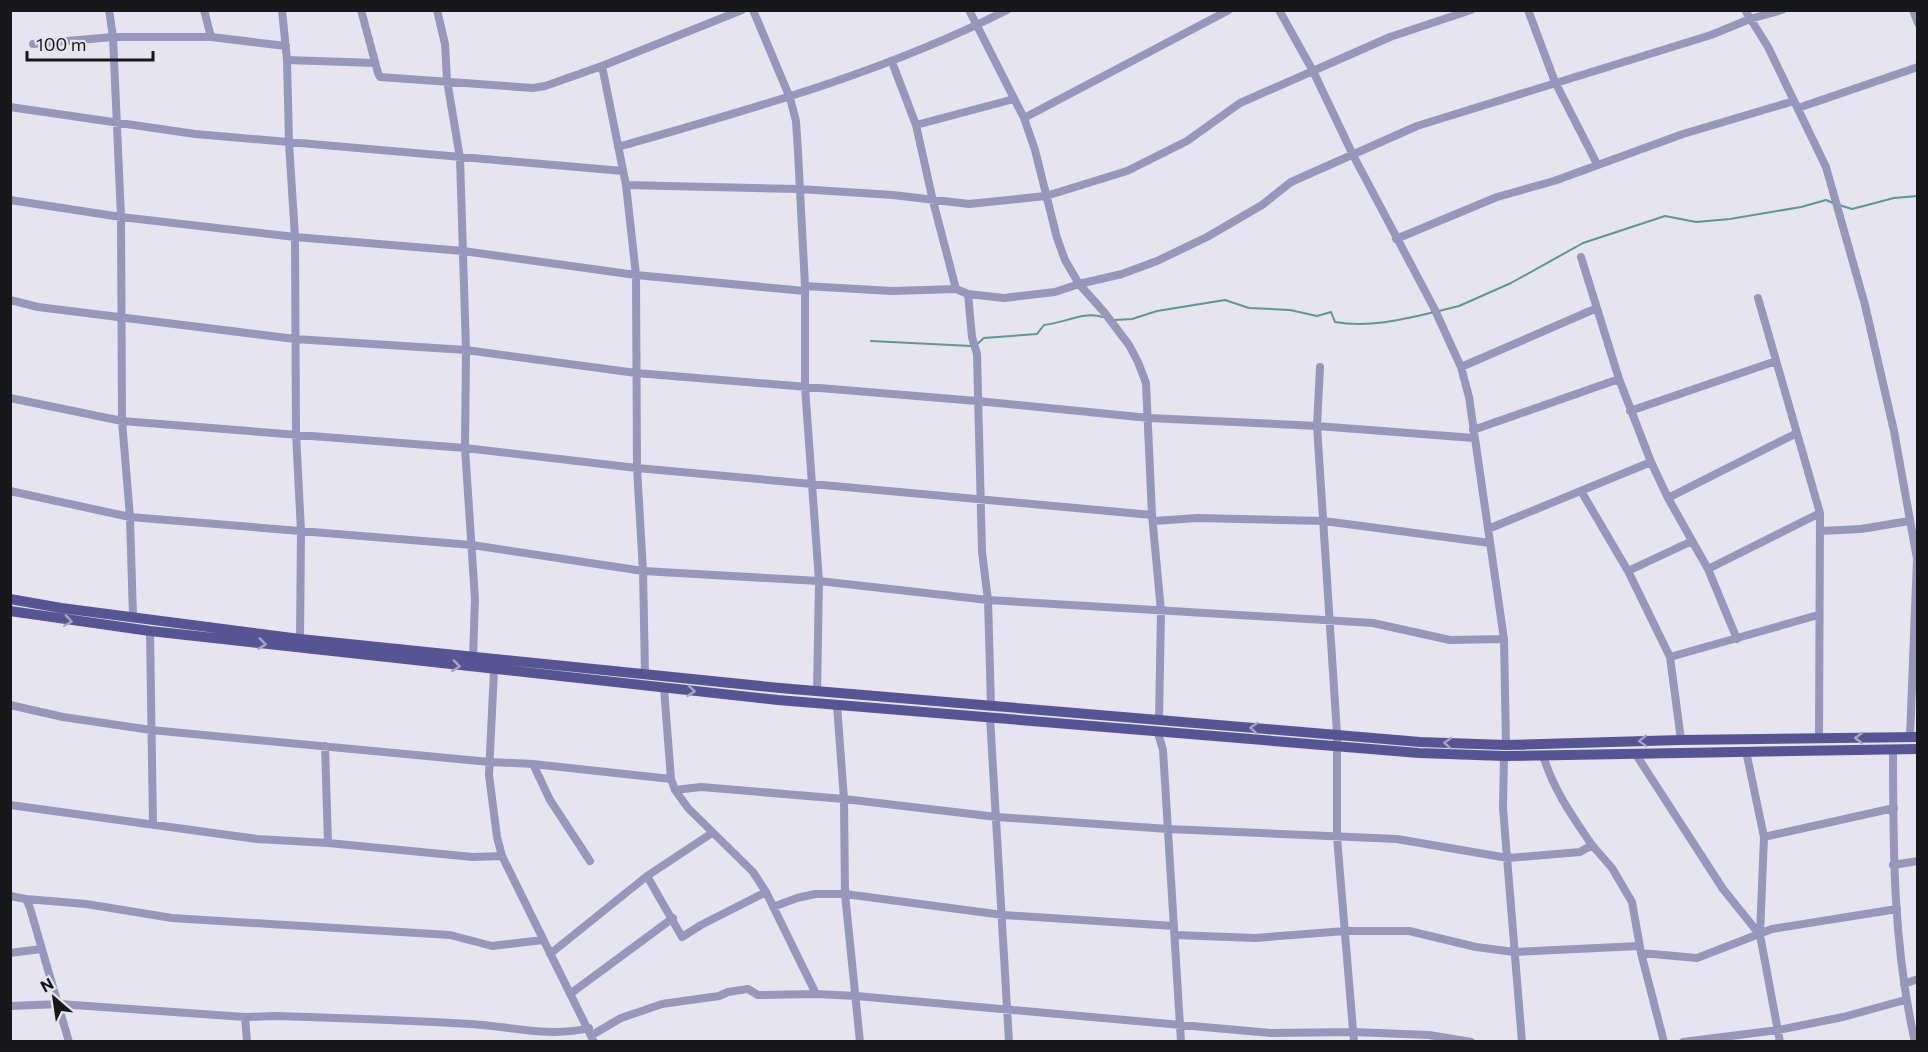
<svg xmlns="http://www.w3.org/2000/svg" width="1928" height="1052" font-family="Commissioner,sans-serif">
<style>
.lines{fill:none;stroke-linecap:round;stroke-linejoin:round}
.stream{stroke:#609696;stroke-width:2}
.minor{stroke:#9697bb;stroke-width:8}
.major{stroke:#575493;stroke-width:10}
.oneway{stroke:#a6a3c5}
</style>
<rect width="100%" height="100%" fill="#e6e4ee"/>
<g class="lines">
<path class="stream" d="M1839,205L1852,209L1894,198L1918,196
M1439,311L1459,306L1511,283L1583,243L1665,216L1696,222L1730,219L1801,207L1826,200L1833,203
M1114,320L1132,319L1157,311L1225,300L1249,308L1290,310L1317,316L1331,312L1335,322C1368,328 1401,320 1434,312
M871,341L971,346
M976,345L984,338L1037,334L1044,325C1065,323 1083,311 1103,317"/>
<path class="minor" d="M109,10L113,37L121,217L122,421L130,517L133,617
M204,10L211,37
M282,10L287,60L289,143L295,237L296,433L301,531L300,639
M361,10L378,73L380,77L533,88L545,86L602,66L742,10
M437,10L445,44L447,80L460,158L466,350L465,448L475,599L473,657
M753,10L790,98L796,121L798,152L805,286V387L819,581L817,692
M969,10L1024,118L1035,150L1057,238L1065,260L1079,284L1104,312L1129,345L1138,362L1146,383L1152,515L1161,611L1159,721
M1279,10L1313,71L1353,155L1434,308L1461,367L1469,397L1504,639L1506,745
M1528,10L1555,82L1597,164
M1745,10L1768,47L1826,167L1865,305L1894,431L1917,559L1910,737
M1913,10L1918,23
M33,44L113,37H211L286,46
M287,60L375,63
M892,62L916,125L933,201L956,289
M602,66L626,185L636,275L637,468L643,571L645,674
M10,107L195,134L623,171
M1798,108L1918,67
M1024,118L1229,10
M916,125L1014,99
M618,147C751,109 883,73 1007,10
M626,185L799,189L893,195L969,204L1046,196L1127,171L1187,141L1240,103L1390,37L1471,10
M10,200L121,217L295,237L463,251L636,275L805,291
M1396,239L1497,197L1554,181L1683,134L1794,101
M1581,257L1619,379L1651,462L1668,498L1708,569L1737,639
M805,286L892,291L956,289L968,294L1004,298L1055,292L1079,284L1122,274L1157,261L1207,237L1262,205L1291,182L1417,126L1711,35L1750,19L1782,10
M968,294L972,337L977,354L982,552L988,600L991,706
M1758,298L1820,513L1819,738
M10,300L38,307L295,339L466,350L636,373L977,401L1149,418L1317,426L1474,438
M1320,367L1317,426L1337,734V837L1354,1042
M1461,367L1597,308
M10,398L122,421L465,448L637,468L1152,515
M1630,411L1776,361
M1473,430L1619,379
M10,491L130,517L472,545L643,571L819,581L988,600L1373,623L1450,640L1504,639
M1581,491L1628,571L1670,657L1681,740
M1668,498L1797,433
M1154,521L1197,518L1324,521L1490,543
M1488,529L1651,462
M1820,531L1861,529L1909,521
M1708,569L1820,513
M1628,571L1692,541
M150,631L153,825
M1670,657L1818,615
M494,670L489,775L497,837L502,856L594,1042
M664,688L671,779L675,790L688,808L753,872L766,892L816,994
M10,705L63,717L151,730L490,762L533,764L671,779
M837,705L844,799L845,894L860,1042
M990,717L1009,1042
M1158,733L1163,750L1181,1042
M325,746L328,843
M1893,749C1893,847 1893,946 1915,1042
M1746,751L1764,837L1760,935L1780,1042
M1635,753L1723,889L1760,935
M1543,755C1553,789 1572,816 1592,845
M1504,756L1503,808L1522,1042
M533,764L550,800L590,861
M675,790L701,787L844,799L997,817L1168,829L1397,839L1508,858L1580,852L1592,845L1612,868L1632,902L1641,953L1664,1042
M10,805L257,839L328,843L473,857L502,856
M1764,837L1894,808
M1893,865L1918,861
M647,876L682,937L701,925L766,892
M10,896L26,899L30,908L69,1042
M26,899L86,904L172,918L450,935L492,946L543,940
M773,907L797,898L815,894H845L1003,915L1174,926
M1175,935L1255,938L1345,931H1409L1476,947L1514,952L1639,946
M10,953L41,949
M1641,953L1697,958L1772,929L1897,909
M550,954L647,876L712,833
M1904,984L1918,979
M570,994L673,918
M10,1006L59,1004L245,1017L276,1016C341,1018 405,1020 470,1024C509,1026 550,1038 589,1028
M245,1017L247,1042
M592,1035L621,1018L662,1004L719,996L728,992L748,989L758,995L816,994L856,996L1271,1033L1353,1032L1429,1035L1471,1042
M1683,1042L1778,1030L1843,1017L1905,1000"/>
<path class="major" d="M10,599L61,608L300,639L780,688L1420,742L1506,745L1681,740L1918,737
M10,611L150,631L778,700L1419,753L1504,756L1918,749"/>
</g>
<defs><path id="oneway-chevron" d="M-2-3.5L2.5 0L-2 3.5" fill="none" stroke-width="1.6" stroke-linecap="round" stroke-linejoin="round" transform="scale(1.5)"/></defs>
<g class="oneway">
<use href="#oneway-chevron" transform="translate(68 621) rotate(8)"/>
<use href="#oneway-chevron" transform="translate(262 644) rotate(7)"/>
<use href="#oneway-chevron" transform="translate(456 666) rotate(7)"/>
<use href="#oneway-chevron" transform="translate(691 691) rotate(6)"/>
<use href="#oneway-chevron" transform="translate(1254 728) rotate(-176)"/>
<use href="#oneway-chevron" transform="translate(1859 738) rotate(180)"/>
<use href="#oneway-chevron" transform="translate(1643 741) rotate(178)"/>
<use href="#oneway-chevron" transform="translate(1448 743) rotate(-178)"/>
</g>
<rect width="1928" height="1052" fill="none" stroke="#18171b" stroke-width="24"/>
<g transform="translate(54 998) rotate(331)" stroke="#e6e4ee" stroke-width="4.5" paint-order="stroke">
<path d="M0-4.5L10 22L0 15L-10 22Z" fill="#18171b"/>
<text y="-9" font-size="16" font-weight="bold" text-anchor="middle" fill="#18171b">N</text>
</g>
<path d="M27 51v9h126v-9" fill="none" stroke="#18171b" stroke-width="3"/>
<text x="36" y="51" font-size="18" fill="#18171b" stroke="#e6e4ee" stroke-width="4.5" paint-order="stroke">100 m</text>
</svg>
